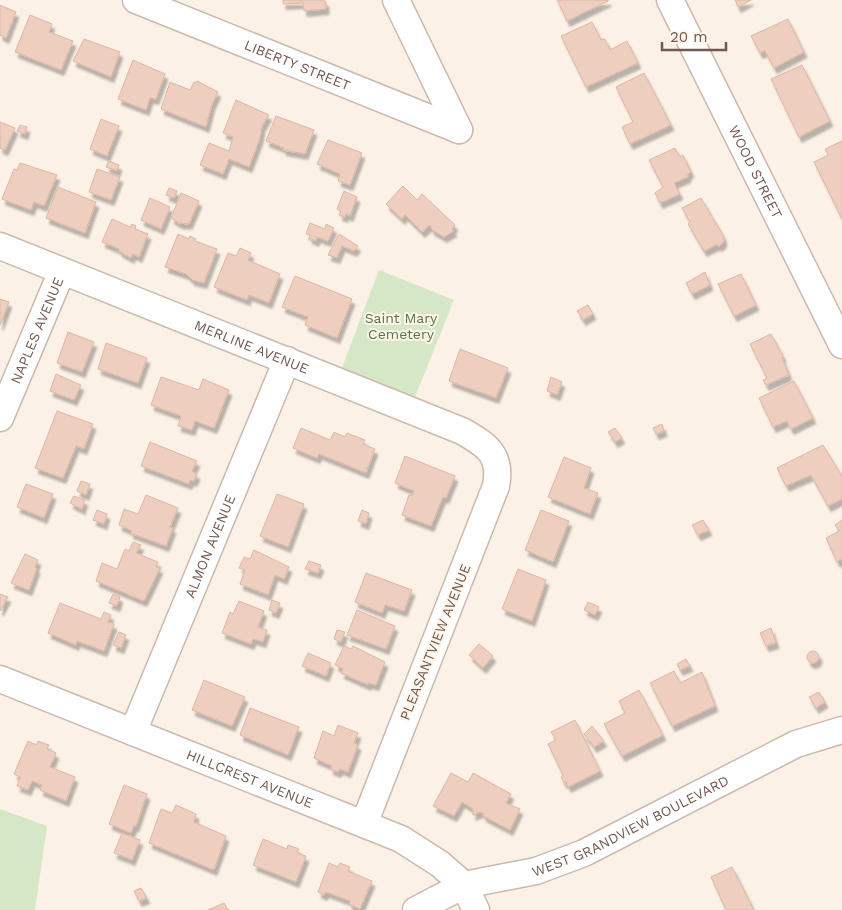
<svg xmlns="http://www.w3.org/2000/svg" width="842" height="910" font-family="'Work Sans',sans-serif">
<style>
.green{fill:#d5e7c5}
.building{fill:#eecfbf;stroke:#dfb5a1;filter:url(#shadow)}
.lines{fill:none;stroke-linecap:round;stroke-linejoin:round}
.minor-casing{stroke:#cbb9ad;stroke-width:29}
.minor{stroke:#fff;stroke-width:26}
.labels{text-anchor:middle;stroke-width:4;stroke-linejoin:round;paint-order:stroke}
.street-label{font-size:14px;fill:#72584d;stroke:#fef6ec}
.park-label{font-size:14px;fill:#577745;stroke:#fef6ec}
</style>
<defs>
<filter id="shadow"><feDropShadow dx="3" dy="5.5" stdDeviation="1" flood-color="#0004"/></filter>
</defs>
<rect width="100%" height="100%" fill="#fbf1e6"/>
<path class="green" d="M379,270L454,300L413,402L340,373Z
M0,809L47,826L35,910H0Z"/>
<path class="building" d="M283,0H324L326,2V9L304,11L303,3L283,4Z
M557,0H608V1L567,21Z
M735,0H751L738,7Z
M0,5L16,12L6,38L0,35Z
M30,15L52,24L49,32L73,41L61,70L15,52Z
M788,19L804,52L774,68L765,51L760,53L751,36Z
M592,22L601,40L605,39L610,50L627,41L638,63L586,87L561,36Z
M84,39L120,52L111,77L73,61Z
M133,60L165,74L156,99L150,98L146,110L118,99Z
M802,65L830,121L799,137L771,79Z
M644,73L671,125L630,144L622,127L633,122L616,87Z
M197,81L218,92L212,104L206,127L161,109L170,82L190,90L194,82L196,83Z
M236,100L269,115L262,126L260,138L249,167L229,159L223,174L200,165L209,143L229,151L233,137L223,133Z
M276,116L314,130L305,154L283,150L284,148L266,141Z
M101,119L119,126L107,156L90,149Z
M0,122L15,128L5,150L0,148Z
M20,125L27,127L25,134L17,131Z
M328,140L362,153L350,185L338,181L340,174L317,164Z
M842,141V216L841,217L814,162L828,155L825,149Z
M675,148L680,157L683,155L691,172L688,174V177L674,183L680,194L660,203L655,193L663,187L649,160Z
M109,161L119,165L117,171L106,167Z
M20,163L57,175L44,206L34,202L31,210L2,199L14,169L17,170Z
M97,169L120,177L111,200L89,192Z
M403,186L417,200L422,194L455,225L452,229L454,231L444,237L432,230L430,225L422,232L405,215L402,219L386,204Z
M58,187L96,202L85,233L46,218Z
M169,188L177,191L174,198L166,195Z
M344,191L357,197L350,216L346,214L345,217L339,215L341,212L337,209Z
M181,193L199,201L189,224L179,223L171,218Z
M150,198L170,207L161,229L141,220Z
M701,198L723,235L724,241L720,246L716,245L704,251L688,224L690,222L682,208Z
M112,219L130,227L132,224L136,226L135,229L148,234L139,257L133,254L131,258L119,251V249L102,242Z
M310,223L325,229L326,224L334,228L328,241L317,237L316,241L309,238L310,235L306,234Z
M178,234L189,239L190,236L196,239L195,241L217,249L204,283L192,280L186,274L165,267Z
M339,234L358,246L354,251L342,246L337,258L328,255Z
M240,248L251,253L248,260L280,274L269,303L249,295L247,300L214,287L228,253L236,256Z
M705,272L710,285L692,294L686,283Z
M741,274L756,305L734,316L718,284Z
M295,276L352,299L337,338L305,325L308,317L282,307Z
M0,299L9,302L0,325Z
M588,305L593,314L583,320L577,311Z
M68,332L94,342L82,372L57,363Z
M771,334L783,356L782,358L789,375L766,385L763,380L767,378L750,344Z
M106,343L147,358L138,383L98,369Z
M460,349L508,368L496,398L449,381Z
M56,374L81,385L74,400L50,391Z
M161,377L199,390L203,379L229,390L214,428L195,421L192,430L178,426L181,416L151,405Z
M551,377L562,382L557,395L547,391Z
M794,381L813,418L791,429L787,421L773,427L759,398Z
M57,411L93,424L84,449L76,446L63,478L35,468Z
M662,424L664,431L656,434L653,428Z
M301,428L330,440L334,432L345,437L347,433L365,440L363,444L375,449L366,473L319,454L317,458L293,448Z
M615,428L622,438L615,442L608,432Z
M150,442L197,461L192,471L197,474L194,481L190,480L189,484L141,466Z
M823,445L842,476V499L828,506L811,475L786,486L777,468Z
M405,456L455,476L446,498L443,497L431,526L402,515L409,495L412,496L414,491L395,483Z
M564,457L591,468L584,488L598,493L590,514L548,497Z
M81,481L90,484L86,495L77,491Z
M26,484L53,494L44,518L17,507Z
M277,494L304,504L288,547L260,536Z
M146,495L178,508L170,527L173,528L166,546L130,533L132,531L119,525L124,509L138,514Z
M74,496L85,500L82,509L70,503Z
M97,510L107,514L104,524L93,520Z
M362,510L369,513L366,524L358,521Z
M541,510L569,521L553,562L525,550Z
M703,520L709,530L698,535L692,525Z
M842,520V559L837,562L826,538L839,531L835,525Z
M133,542L141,545L136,553L158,562L156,567L160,568L144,601L96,581L102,563L117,569L125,549L129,551Z
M254,550L289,567L284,579L275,575L268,595L240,584L245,570L239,568L244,557L250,559Z
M25,554L38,560L35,567L37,568L29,590L11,583Z
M309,561L321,565L318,573L305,569Z
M518,569L546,580L532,621L502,609Z
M366,573L412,590L404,611L385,605L382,613L355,602Z
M0,594L8,597L0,611Z
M113,594L120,597L117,606L109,603Z
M272,600L280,603L276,613L269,610Z
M239,601L264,611L258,627L267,630L263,642L253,639L251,644L222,633L230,612L233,614Z
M588,602L599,607L595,615L584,610Z
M60,603L101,619L104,612L111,615L108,622L114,624L104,651L77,641L76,645L48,633Z
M357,610L395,626L386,649L347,635Z
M771,628L776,643L766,646L760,633Z
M337,630L345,632L341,642L334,639Z
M119,632L126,635L121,648L113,645Z
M479,644L493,656L483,668L469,655Z
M344,646L351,649L353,646L385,662L376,685L368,683V685L341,673L343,669L335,665Z
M807 657a6 6 0 1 1 12 0a6 6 0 1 1-12 0Z
M308,653L331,663L326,676L302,666Z
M686,659L690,666L680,670L677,664Z
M674,671L680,683L702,672L715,706L672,726L650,683Z
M204,680L245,697L232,726L192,710Z
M639,690L663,735L622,756L604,724L625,713L619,701Z
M819,692L825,702L816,708L809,697Z
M250,708L299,727L288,755L240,735Z
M575,720L600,771L568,787L566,782L564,783L561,777L563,775L548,744L556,740L551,732Z
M338,725L358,733L354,743L358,745L348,772L340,769L338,772L330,769L332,766L314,758L323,731L334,736Z
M592,726L604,741L594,747L584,734Z
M28,741L36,745L38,741L49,745L47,749L56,753L50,767L75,777L66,801L40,790L42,785L32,781L28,790L17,786L20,777L14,774Z
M451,773L468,782L473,773L511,794L506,803L520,809L510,830L483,816L484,814L480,812L473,815V809L462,802L454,816L433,806Z
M124,785L147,794L136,826H134L131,833L109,824Z
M176,805L196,814L194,822L226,836L214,870L149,843L161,809L172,813Z
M122,833L140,840L132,860L114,853Z
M263,839L287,849L288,845L299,849L297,853L306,856L296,882L253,865Z
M329,863L338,867L340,863L350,867L348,871L372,881L360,909L349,904L350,901L326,892L324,895L318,892Z
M732,867L754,910H726L711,877Z
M141,888L147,898L139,901L134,891Z
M224,903L228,910H208Z"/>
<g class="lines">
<defs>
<g id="minor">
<path id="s1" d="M136,0L459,130"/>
<path d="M396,0L459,130"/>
<path id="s2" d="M670,0L842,345"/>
<path id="s3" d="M0,246L462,431C487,445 502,455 496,486L364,824"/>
<path id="s4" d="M0,418L62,271"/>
<path id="s5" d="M0,679L401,839L440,864L464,885L476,910"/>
<path id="s6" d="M133,732L287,360"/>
<path id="s7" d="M416,910L464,885L536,871L584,853L796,744L842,730"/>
</g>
</defs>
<use href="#minor" class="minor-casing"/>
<use href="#minor" class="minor"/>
</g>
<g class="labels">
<g class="street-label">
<text dy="5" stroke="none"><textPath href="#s1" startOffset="174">LIBERTY STREET</textPath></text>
<text dy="5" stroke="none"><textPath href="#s2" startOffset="192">WOOD STREET</textPath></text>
<text dy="5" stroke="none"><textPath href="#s4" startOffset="95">NAPLES AVENUE</textPath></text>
<text dy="5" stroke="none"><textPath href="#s3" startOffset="271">MERLINE AVENUE</textPath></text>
<text dy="5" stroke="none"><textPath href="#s6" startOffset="201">ALMON AVENUE</textPath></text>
<text transform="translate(435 642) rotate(-68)" y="5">PLEASANTVIEW AVENUE</text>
<text dy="5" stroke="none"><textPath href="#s5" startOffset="269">HILLCREST AVENUE</textPath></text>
<text dy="5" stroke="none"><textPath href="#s7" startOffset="232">WEST GRANDVIEW BOULEVARD</textPath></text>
</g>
<g class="park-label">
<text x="401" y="323">Saint Mary<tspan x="401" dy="16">Cemetery</tspan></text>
</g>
</g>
<path d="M662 42v8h64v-8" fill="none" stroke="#72584d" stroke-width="2.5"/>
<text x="670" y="42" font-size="15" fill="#72584d" stroke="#fef6ec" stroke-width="4" paint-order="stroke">20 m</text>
</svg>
